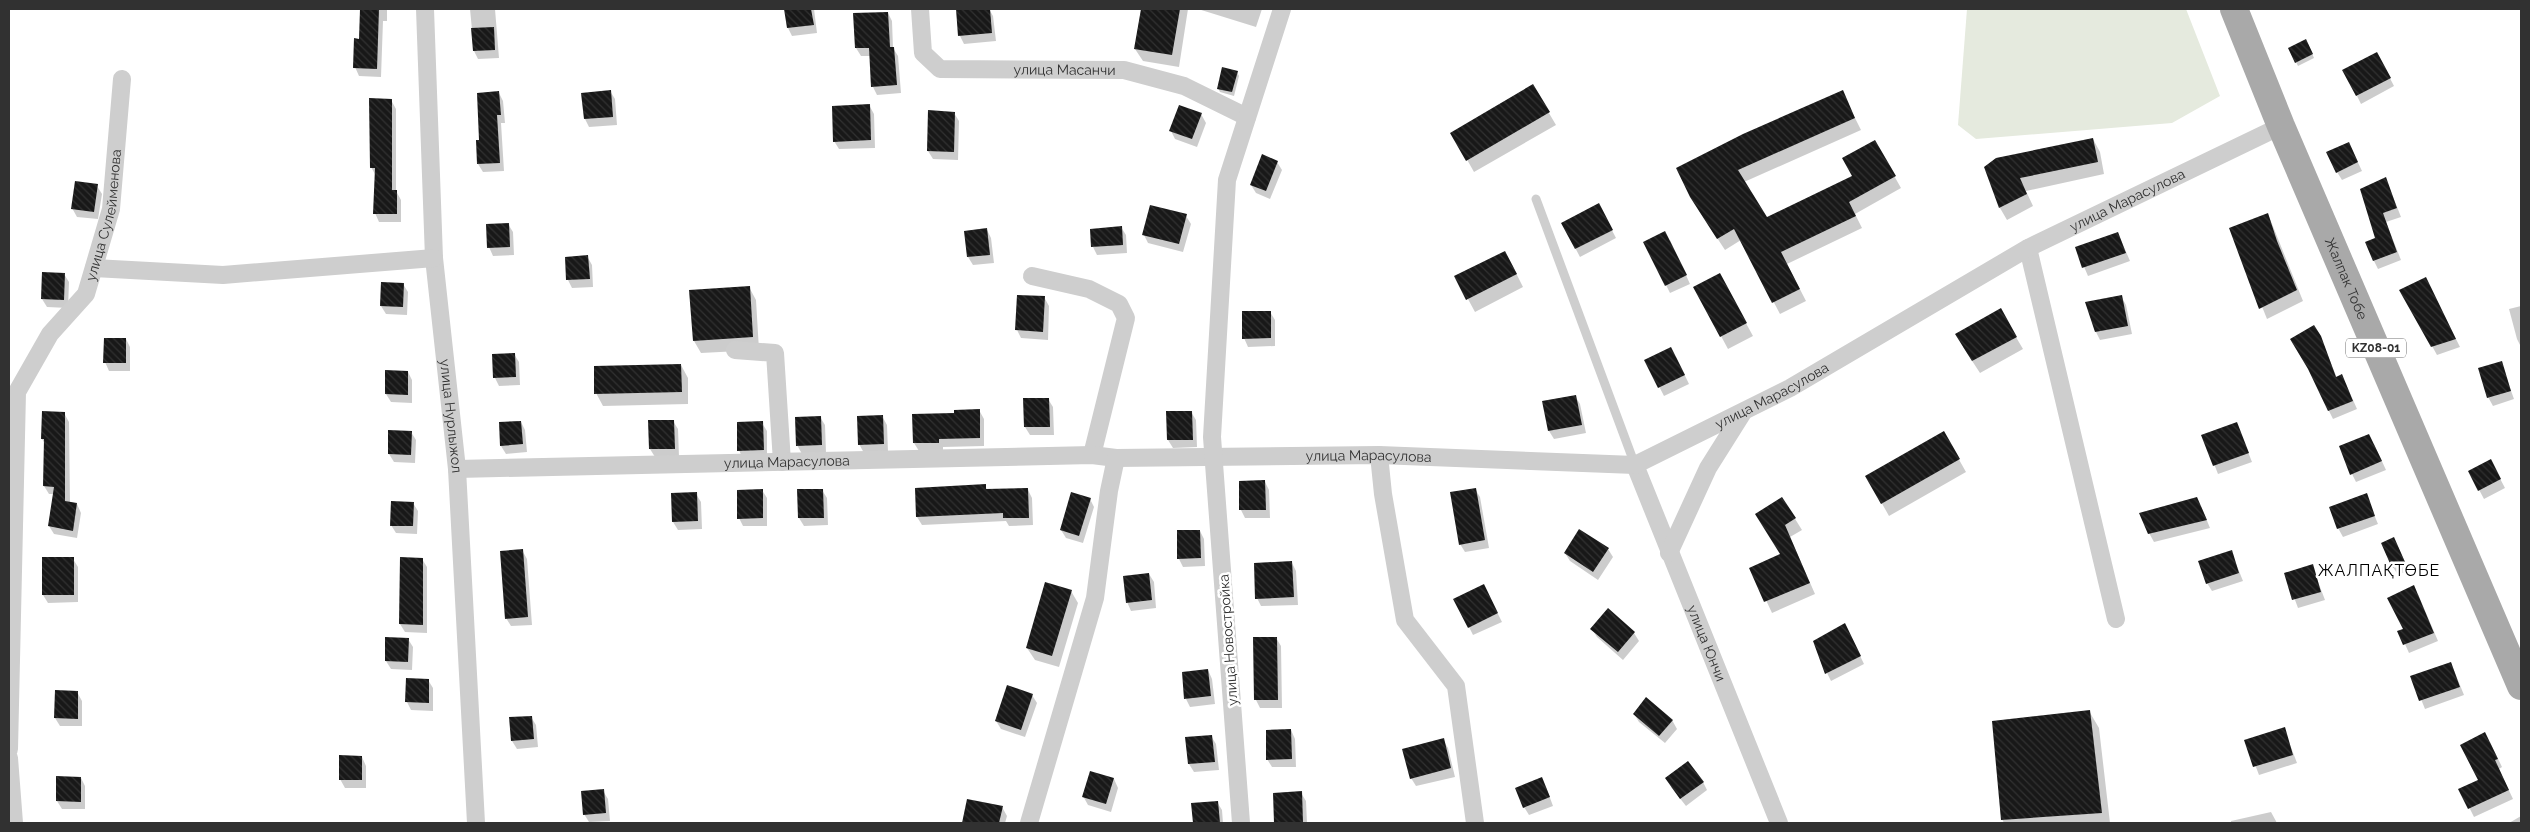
<svg xmlns="http://www.w3.org/2000/svg" width="2530" height="832" font-family="Raleway,sans-serif">
<style>
.grass{fill:#e5eade}
.shadow{fill:#0003}
.building{fill:url(#building-back-hatch)}
.lines{fill:none;stroke-linecap:round;stroke-linejoin:round}
.service{stroke:#cecece;stroke-width:9}
.minor{stroke:#cecece;stroke-width:18}
.primary{stroke:#a9a9a9;stroke-width:28}
.labels{text-anchor:middle;stroke-width:5;stroke-linejoin:round;paint-order:stroke}
.shield{fill:#fff;stroke:#6f6f6f;stroke-width:1}
.shield-label{font-size:12px;font-weight:bold;fill:#313131}
.street-label{font-size:14px;fill:#313131;stroke:#fff}
.quarter-label{font-size:16px;letter-spacing:1px;fill:#000;stroke:#fff}
</style>
<defs>
<pattern id="building-back-hatch" width="6" height="6" patternUnits="userSpaceOnUse" patternTransform="scale(1.25)"><rect width="6" height="6" fill="#181818"/><path d="M-1 5l2 2M0 0l6 6M5-1l2 2" fill="none" stroke="#313131"/></pattern>
</defs>
<rect width="100%" height="100%" fill="#fff"/>
<path class="grass" d="M1967,9H2186L2220,96L2172,123L1976,139L1958,125Z"/>
<path class="shadow" d="M361,9H387V21H383L381,77L359,76L355,67L360,40Z
M470,9H495L499,58L478,59L474,51Z
M785,9H814L817,33L792,36L788,28Z
M989,9L993,16L996,41L964,44L960,36L957,10Z
M1142,9H1188L1179,67L1143,61L1135,49Z
M1198,9H1262L1256,27Z
M888,13L892,21L893,48L898,56L901,93L877,95L873,87L871,56H861L856,48L854,14Z
M2308,44L2314,58L2298,66L2296,62Z
M2381,61L2394,86L2361,104L2357,96Z
M1237,72L1239,76L1234,96L1220,92L1218,88Z
M1533,86L1556,125L1474,172L1452,133Z
M610,91L615,99L617,125L589,127L585,119L582,94Z
M1842,92L1861,130L1744,182L1766,219L1854,176L1875,142L1901,188L1855,214L1862,228L1787,264L1806,301L1780,314L1741,240L1725,250L1698,209L1743,135Z
M499,93L503,101L505,123H501L504,171L483,172L478,164L480,141Z
M391,100L396,109V191L401,200V222H379L375,213L376,176L371,167Z
M869,105L874,114L875,148L839,149L834,141Z
M954,113L959,121L958,160L933,159L928,151Z
M1201,114L1206,123L1197,147L1175,139L1171,131Z
M2093,139L2100,152L2104,174L2026,191L2033,206L2007,220L2000,208L1986,167Z
M2353,152L2362,171L2342,180L2337,172Z
M1277,162L1282,170L1270,199L1256,193L1251,185Z
M2386,179L2401,217L2386,222L2401,260L2378,269L2374,261Z
M97,186L102,194L98,219L77,217L72,208Z
M1603,213L1616,238L1580,257L1562,223Z
M2268,214L2303,301L2267,319L2231,229Z
M1186,216L1191,224L1183,252L1148,243L1144,235Z
M508,224L513,232L514,255L493,256L489,247Z
M1121,227L1126,235L1127,253L1097,255L1093,247Z
M987,230L991,238L994,263L973,265L968,257L966,232Z
M2118,233L2130,261L2088,276L2076,248Z
M1670,240L1690,284L1670,293L1666,285Z
M587,256L592,265L593,287L572,288L568,280Z
M1512,265L1523,287L1475,312L1456,277Z
M43,273L64,274L69,282L68,308L47,307L42,299Z
M403,284L408,292L407,315L386,314L381,306Z
M749,287L756,300L759,350L701,353L694,341Z
M1726,287L1753,336L1728,349L1695,288Z
M2430,287L2460,347L2437,355L2401,290Z
M2121,296L2126,305L2132,334L2100,340L2096,332Z
M1044,297L1049,306L1048,340L1021,338L1017,330Z
M2521,306V347L2517,339L2509,309Z
M2000,310L2023,349L1980,373L1963,347Z
M1270,312L1275,320V346L1248,347L1244,338Z
M2320,336L2337,378L2346,384L2357,409L2333,419L2329,411Z
M126,339L130,347V371H109L105,362Z
M514,354L519,362L520,385L499,386L495,378Z
M1676,357L1689,384L1664,396L1646,361Z
M2501,363L2514,399L2493,406L2488,397Z
M681,365L688,378V404L603,406L596,393Z
M408,372L412,380V403L391,402L386,394Z
M1575,396L1580,404L1586,433L1554,439L1549,431L1543,402Z
M1048,399L1053,407L1054,435H1030L1025,427Z
M979,410L984,419V446L943,447V451H919L914,443V416L955,415Z
M1191,412L1196,420L1197,447L1173,448L1168,440Z
M64,413L69,422L70,503L77,504L81,513L77,538L54,534L49,526L54,494H49L44,486L45,444L42,439Z
M882,416L887,425L888,452L864,453L859,444Z
M820,417L825,425L826,453L802,454L797,445Z
M673,421L678,429L679,457H655L650,449Z
M521,422L525,430L527,452L506,454L501,446Z
M762,423L767,431V458L743,459L739,450Z
M2237,424L2252,462L2218,474L2203,436Z
M411,432L416,440L415,463L394,462L389,454Z
M1944,433L1966,472L1889,516L1867,477Z
M2374,444L2386,470L2356,482L2352,474Z
M2495,469L2505,488L2484,499L2469,471Z
M1265,482L1269,490L1270,518H1245L1241,510Z
M985,486L988,491L1028,490L1032,498L1033,525L1009,526L1006,521L922,525L917,517L916,489Z
M1475,489L1480,497L1489,548L1465,552L1460,544Z
M762,490L767,498V526H743L739,518Z
M822,490L827,498L828,525L804,526L799,518Z
M696,494L701,502L702,529L678,530L673,522Z
M2366,495L2378,524L2343,537L2338,528Z
M1782,498L1802,530L1790,537L1815,594L1772,613L1751,568L1781,555Z
M1090,499L1094,507L1083,543L1066,538L1061,530Z
M413,503L418,511L417,534L396,533L391,525Z
M2201,506L2210,528L2154,542L2149,533Z
M1200,531L1204,539L1205,566L1183,567L1179,559Z
M2398,547L2409,570L2398,575L2393,567Z
M1608,549L1613,557L1598,580L1570,561L1565,553Z
M522,550L527,559L532,625L511,626L506,618Z
M2231,551L2243,581L2212,591L2207,583Z
M73,559L78,567V602L48,603L43,595Z
M422,559L427,567V633L405,632L400,624Z
M1292,563L1296,571L1298,605L1261,606L1257,598Z
M2312,566L2325,600L2298,608L2285,573Z
M1149,574L1154,582L1156,608L1131,611L1127,602Z
M1071,591L1078,603L1059,667L1035,660L1027,648Z
M1488,594L1502,622L1473,635L1469,627Z
M2418,594L2438,641L2409,653L2399,631L2405,629Z
M1592,629L1634,633L1639,641L1623,660L1597,637Z
M1849,633L1864,664L1831,681L1827,673Z
M1276,638L1281,646L1282,708H1260L1256,700Z
M408,639L413,647L412,670L391,669L386,661Z
M2451,663L2464,695L2425,709L2412,677Z
M1208,670L1212,679L1215,704L1190,707L1186,699Z
M407,680H428L433,688V711L411,710L407,702Z
M77,692L82,701V726H60L55,718Z
M1032,695L1037,703L1025,737L1001,729L996,721Z
M2089,711L2099,728L2110,823H2004L2002,819Z
M1634,714L1672,720L1677,729L1665,743L1639,722Z
M531,717L536,725L538,747L517,749L512,741Z
M2284,729L2297,763L2259,775L2246,741Z
M1291,730L1295,739L1296,767H1272L1267,759Z
M1211,736L1216,744L1219,770L1194,772L1189,764L1187,738Z
M1443,740L1448,748L1455,777L1416,786L1411,778Z
M2490,742L2502,767L2499,769L2513,799L2474,817L2460,789L2480,780Z
M362,757L366,766V788H345L340,779Z
M1091,772L1114,779L1118,788L1111,812L1088,805L1083,796Z
M57,778H81L85,786V809H62L57,801Z
M1703,782L1707,790L1686,806L1671,787Z
M1546,787L1553,806L1529,815L1524,807Z
M603,791L608,799L610,821L589,822L584,814Z
M1301,793L1306,801L1307,823H1276L1274,794Z
M968,800L1002,807L1007,816L1005,823H963Z
M1217,802L1222,810L1223,823H1194L1192,805Z
M2271,812L2277,823H2231V821Z
M2521,816V823H2509Z"/>
<path class="building" d="M360,9H379L377,69L353,68L354,38L359,39Z
M784,9H811L814,25L787,28Z
M956,9H990L992,33L958,36Z
M1141,9H1180L1172,55L1134,49Z
M888,12L890,47H894L897,85L871,87L869,48H855L853,13Z
M494,27L495,50L473,51L471,28Z
M2306,39L2313,54L2295,63L2288,48Z
M2377,52L2391,78L2356,96L2342,70Z
M1222,67L1238,71L1232,92L1217,89Z
M1533,84L1550,112L1466,161L1450,133Z
M611,90L613,117L584,119L581,93Z
M1843,90L1855,118L1738,170L1767,217L1852,176L1842,158L1875,140L1896,176L1849,202L1856,216L1781,252L1800,289L1772,303L1734,229L1717,239L1690,197L1676,168L1743,134Z
M499,91L501,115H497L500,163L477,164L476,140H479L477,93Z
M369,98L392,99V190H397V214H373L375,168H370Z
M870,104L871,140L833,142L832,106Z
M1179,105L1202,113L1192,139L1169,131Z
M928,110L955,112L954,152L927,151Z
M2093,138L2098,162L2020,178L2027,194L1999,208L1984,167L1996,158Z
M2349,142L2358,162L2336,173L2326,152Z
M1262,154L1278,161L1266,191L1250,185Z
M2386,177L2397,208L2383,213L2397,252L2373,261L2365,242L2375,238L2360,189Z
M75,181L98,184L94,212L71,209Z
M1599,203L1613,230L1575,249L1561,223Z
M1150,205L1187,214L1179,244L1142,235Z
M2268,213L2277,241L2297,290L2259,309L2229,228Z
M509,223L510,247L487,248L486,224Z
M1122,226L1123,245L1091,247L1090,229Z
M987,228L990,255L967,257L964,231Z
M1665,231L1687,275L1665,286L1643,242Z
M2118,232L2126,253L2082,268L2075,247Z
M1505,251L1517,274L1466,300L1454,276Z
M588,255L590,279L566,280L565,257Z
M42,272L65,273L64,300L41,299Z
M1720,273L1747,323L1720,337L1693,287Z
M2426,277L2456,339L2431,347L2399,290Z
M381,282L404,283L403,307L380,306Z
M750,286L753,337L693,341L689,290Z
M1017,295L1045,296L1043,332L1015,330Z
M2122,295L2128,326L2095,332L2085,302Z
M2001,308L2017,337L1972,361L1955,334Z
M1242,311H1271V338L1242,339Z
M2314,325L2321,336L2336,377L2342,374L2353,401L2328,411L2308,369L2290,339Z
M104,338H126V363H103Z
M1671,347L1685,375L1658,388L1644,360Z
M515,353L516,377L493,378L492,354Z
M2502,361L2511,391L2487,398L2478,368Z
M681,364L682,392L594,394V366Z
M385,370L408,371V395L385,394Z
M1576,395L1582,425L1548,431L1542,401Z
M1023,398H1049L1050,427H1024Z
M980,409V438L939,439V443H913L912,414L954,413V410Z
M42,411L65,412V501L77,503L73,531L48,526L54,487L43,486L44,439H41Z
M1166,411H1192L1193,440H1167Z
M883,415L884,444L858,445L857,416Z
M821,416L822,445L796,446L795,417Z
M648,420H674L675,449H649Z
M521,421L523,444L500,446L499,422Z
M763,421L764,450L737,451V422Z
M2237,422L2249,453L2213,466L2201,435Z
M388,430L412,431L411,455L388,454Z
M1944,431L1960,459L1881,504L1865,476Z
M2369,434L2382,461L2350,475L2339,446Z
M2491,459L2501,479L2478,491L2468,471Z
M1265,480L1266,510H1239V481Z
M986,484V489L1028,488L1029,518H1003V513L916,517L915,488Z
M1476,488L1485,540L1459,545L1450,492Z
M763,489V518L737,519V490Z
M797,489H823L824,518H798Z
M697,492L698,521L672,522L671,493Z
M1071,492L1091,498L1079,536L1060,530Z
M2367,493L2375,516L2337,529L2329,507Z
M1782,497L1796,518L1785,525L1810,583L1764,602L1749,568L1780,554L1755,514Z
M2197,497L2207,520L2148,534L2139,513Z
M391,501L414,502L413,526H390Z
M1579,529L1609,548L1593,572L1564,553Z
M1177,530H1200L1201,558L1177,559Z
M2394,537L2405,562L2392,568L2381,543Z
M523,549L528,617L505,619L500,551Z
M2232,550L2239,573L2206,584L2198,561Z
M42,557H74V595H42Z
M400,557L423,558V625L399,624Z
M1292,561L1294,597L1255,599L1254,563Z
M2313,564L2321,592L2292,600L2284,573Z
M1149,573L1152,600L1126,603L1123,576Z
M1045,582L1072,590L1052,656L1026,648Z
M1484,584L1498,613L1468,628L1453,599Z
M2414,585L2434,633L2403,645L2397,631L2403,629L2387,598Z
M1608,608L1635,632L1618,652L1590,629Z
M1845,623L1861,656L1825,674L1813,641Z
M385,637L409,638L408,662L385,661Z
M1253,637H1277L1278,700H1254Z
M2451,662L2460,687L2419,701L2410,676Z
M1208,669L1211,696L1184,699L1182,672Z
M406,678L429,679V703L405,702Z
M1007,685L1033,694L1021,730L995,721Z
M55,690L78,691V719L54,718Z
M1646,697L1673,720L1659,736L1633,714Z
M2090,710L2102,813L2001,820L1992,721Z
M532,716L534,739L511,741L509,717Z
M2285,727L2293,755L2253,767L2244,740Z
M1291,729L1292,759L1266,760V730Z
M2485,732L2498,759L2495,760L2509,790L2468,809L2458,789L2478,780L2460,745Z
M1212,735L1215,762L1188,764L1185,737Z
M1444,738L1451,768L1410,779L1402,749Z
M339,755L362,756V780H339Z
M1688,761L1704,782L1680,799L1665,778Z
M1090,771L1114,778L1106,804L1082,797Z
M56,776L81,777V802L56,801Z
M1542,777L1550,797L1523,808L1515,788Z
M604,789L606,813L583,815L581,791Z
M1302,791L1303,823H1274L1273,793Z
M967,799L1003,806L999,823H962Z
M1218,801L1220,823H1193L1191,803Z"/>
<g class="lines">
<path class="service" d="M1536,199L1635,465"/>
<g class="minor">
<path id="s1" d="M425,9L434,258L457,469L476,823"/>
<path id="s2" d="M920,9L923,53L940,69L1124,70L1184,86L1247,117"/>
<path d="M2028,248L2116,619"/>
<path d="M94,268L223,275L434,258"/>
<path d="M1032,276L1089,289L1119,304L1126,318L1092,455"/>
<path d="M735,350L775,353L782,462"/>
<path d="M1379,455L1383,494L1405,620L1456,686L1475,823"/>
<path id="s3" d="M1635,465L1779,823"/>
<path id="s4" d="M457,469L1092,455L1116,458L1379,455L1635,465L1790,388L2028,248L2281,126"/>
<path d="M1669,553L1708,468L1742,414"/>
<path id="s5" d="M9,749L17,392L50,334L86,294L111,209L122,79"/>
<path d="M9,758L14,823"/>
<path d="M1029,823L1095,598L1109,491L1116,458"/>
<path d="M1241,823L1212,437L1227,180L1282,9"/>
</g>
<path class="primary" id="s6" d="M2234,9L2281,126L2521,686"/>
</g>
<g class="labels">
<rect class="shield" x="2346" y="338.5" width="60" height="19" rx="4"/>
<g class="shield-label">
<text x="2376" y="352">KZ08-01</text>
</g>
<g class="street-label">
<text dy="5" stroke="none"><textPath href="#s2" startOffset="192">улица Масанчи</textPath></text>
<text dy="5" stroke="none"><textPath href="#s4" startOffset="1738">улица Марасулова</textPath></text>
<text dy="5" stroke="none"><textPath href="#s5" startOffset="559">улица Сулейменова</textPath></text>
<text dy="5" stroke="none"><textPath href="#s6" startOffset="292">Жалпак Тобе</textPath></text>
<text dy="5" stroke="none"><textPath href="#s4" startOffset="1332">улица Марасулова</textPath></text>
<text dy="5" stroke="none"><textPath href="#s1" startOffset="408">улица Нурлыжол</textPath></text>
<text dy="5" stroke="none"><textPath href="#s4" startOffset="912">улица Марасулова</textPath></text>
<text dy="5" stroke="none"><textPath href="#s4" startOffset="330">улица Марасулова</textPath></text>
<text transform="translate(1228 640) rotate(-94)" y="5">улица Новостройка</text>
<text dy="5" stroke="none"><textPath href="#s3" startOffset="192">улица Юнчи</textPath></text>
</g>
<g class="quarter-label">
<text x="2379" y="576">ЖАЛПАҚТӨБЕ</text>
</g>
</g>
<rect width="2530" height="832" fill="none" stroke="#313131" stroke-width="20"/>
</svg>
